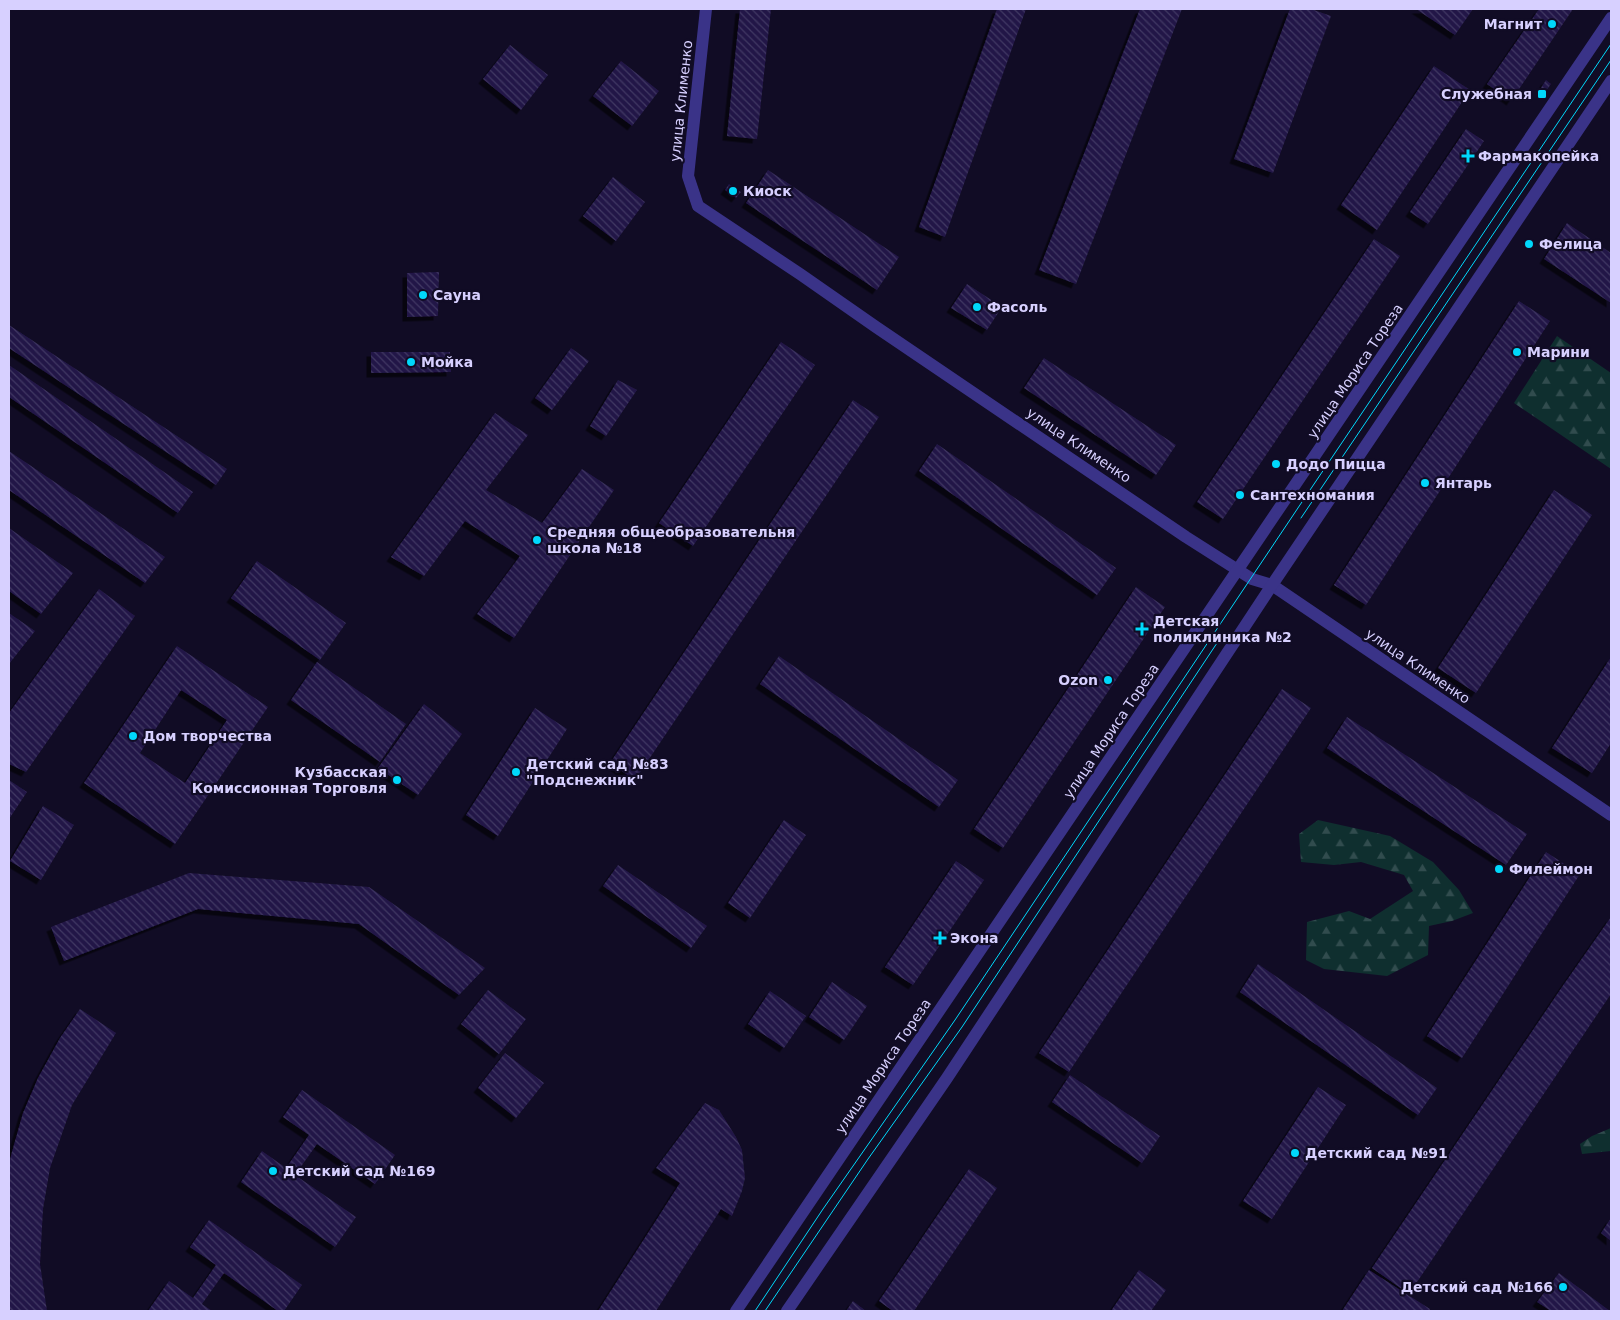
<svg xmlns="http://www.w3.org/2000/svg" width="1620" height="1320" font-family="'DejaVu Sans',sans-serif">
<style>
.forest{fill:url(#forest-firs)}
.building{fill:url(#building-back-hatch);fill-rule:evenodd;filter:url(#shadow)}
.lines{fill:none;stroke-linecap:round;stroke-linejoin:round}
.minor{stroke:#3a3388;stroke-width:12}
.tertiary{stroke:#3a3388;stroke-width:12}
.tram{stroke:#00d8fb;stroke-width:1}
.poi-dot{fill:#00d8fb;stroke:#110c25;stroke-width:2}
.labels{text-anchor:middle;stroke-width:4.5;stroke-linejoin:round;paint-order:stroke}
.poi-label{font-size:14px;font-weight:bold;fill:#d7d0ff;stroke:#110c25;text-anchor:start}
.street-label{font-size:14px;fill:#d7d0ff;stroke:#110c25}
</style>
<defs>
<pattern id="forest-firs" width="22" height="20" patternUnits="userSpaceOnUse" patternTransform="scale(1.25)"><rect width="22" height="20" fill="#0f2f2f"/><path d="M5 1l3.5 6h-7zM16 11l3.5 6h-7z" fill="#314c4e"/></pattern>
<pattern id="building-back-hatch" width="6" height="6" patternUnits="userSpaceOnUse" patternTransform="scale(1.25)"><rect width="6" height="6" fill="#221747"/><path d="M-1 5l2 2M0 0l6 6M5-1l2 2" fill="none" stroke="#413863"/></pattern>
<filter id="shadow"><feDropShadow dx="-4.5" dy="4.5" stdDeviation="0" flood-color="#0009"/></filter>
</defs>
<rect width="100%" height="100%" fill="#110c25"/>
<path class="forest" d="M1557,336L1611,373V469L1514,403Z
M1318,820L1390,836L1433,862L1459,890L1473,913L1452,921L1429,926L1428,955L1387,976L1324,969L1306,960L1307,922L1349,911L1370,919L1413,891L1404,875L1361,862L1334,865L1301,862L1299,834Z
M1611,1128V1151L1582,1154L1580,1144L1592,1136Z"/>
<path class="building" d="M740,9H771L757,139L727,136Z
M997,9H1026L945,237L919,227Z
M1140,9H1182L1076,284L1039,270Z
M1290,9H1311L1331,16L1273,173L1234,159Z
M1416,9H1473L1455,35Z
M1539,9H1573L1511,101L1487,84Z
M510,45L548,75L521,110L483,79Z
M621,61L659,91L632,126L593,96Z
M1434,66L1470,90L1377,230L1341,205Z
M1546,80L1551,84L1546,91L1541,88Z
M1466,129L1484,141L1428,224L1410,212Z
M768,170L899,257L877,290L746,203Z
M613,177L645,202L616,241L583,216Z
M729,184L741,192L736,198L725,190Z
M1567,223L1611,253V303L1544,259Z
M1374,239L1400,256L1223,519L1197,502Z
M439,272L438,316L407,317V273Z
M967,284L1002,307L987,330L951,308Z
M1519,301L1550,321L1366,605L1334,585Z
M9,325L227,469L216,485L9,348Z
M781,342L815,365L693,546L659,523Z
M571,348L589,361L552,410L535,398Z
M371,352H450L451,372L371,373Z
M1044,358L1176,445L1156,475L1024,388Z
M9,365L193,492L178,513L9,397Z
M618,380L637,390L606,436L590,426Z
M853,400L879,417L635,780L610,763Z
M495,413L528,435L486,490L542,523L582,469L614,490L514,638L477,614L520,556L465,521L424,576L391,557Z
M937,444L1116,568L1097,595L919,471Z
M9,451L165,557L145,583L9,490Z
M1554,490L1592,515L1476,693L1438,668Z
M9,528L73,573L41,614L9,591Z
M257,561L346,623L320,660L231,598Z
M1136,587L1165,607L1003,848L974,829Z
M99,589L135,616L26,772L9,764V713Z
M9,613L35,631L9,664Z
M177,646L268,707L175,844L84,783ZM181,690L227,720L185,783L140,753Z
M779,656L958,780L939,807L760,684Z
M1611,657V743L1592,773L1552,748Z
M317,662L406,724L380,762L291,700Z
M1282,689L1311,708L1069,1072L1039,1053Z
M424,704L462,734L418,795L378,768Z
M535,708L567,729L498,836L466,815Z
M1347,717L1527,834L1506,865L1327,748Z
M9,780L27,792L9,819Z
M43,806L74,825L41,880L10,861Z
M784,820L806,835L750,918L728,903Z
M1546,852L1580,874L1462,1058L1427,1036Z
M956,861L984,880L913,985L885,967Z
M618,865L707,926L691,948L603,886Z
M189,873L369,887L485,968L459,995L359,924L198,909L64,961L51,927Z
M1611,917V994L1409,1294L1372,1268L1562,987Z
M1258,964L1437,1088L1418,1115L1240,992Z
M832,982L867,1006L844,1040L809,1017Z
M488,990L526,1019L499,1054L461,1024Z
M770,991L806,1016L784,1048L748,1024Z
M80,1009L116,1033L72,1105L50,1168L43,1209L40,1264L47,1311H9V1164L12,1152L23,1113L38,1078L60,1038Z
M505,1053L544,1083L516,1118L478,1088Z
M1070,1075L1160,1136L1142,1163L1052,1102Z
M1318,1087L1346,1105L1272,1219L1243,1201Z
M302,1090L395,1155L375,1184L317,1144L295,1175L356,1217L335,1247L241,1182L262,1151L286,1168L309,1135L283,1117Z
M705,1103L719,1110L736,1137L742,1150L745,1178L742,1191L732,1216L721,1209L656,1311H598L680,1183L656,1168Z
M969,1169L997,1188L914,1311H893L879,1301Z
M1611,1218V1241L1601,1233Z
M209,1220L302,1285L284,1311H278L224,1273L202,1304L212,1311H148L169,1281L193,1298L216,1265L190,1247Z
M1139,1270L1166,1290L1151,1311H1111Z
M1369,1270L1430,1309L1429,1311H1342Z
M1559,1273L1610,1311H1551L1537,1302Z
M853,1301L866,1311H846Z"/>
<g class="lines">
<path class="minor" d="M706,9L688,176L698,206L800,274L876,327L1186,537L1252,579L1272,585L1611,815"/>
<path class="tertiary" d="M736,1311L1611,18
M787,1311L947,1078L1272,585L1611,81"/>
<path class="tram" d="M1301,518L1611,60
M755,1311L823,1209L955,1020L1310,490L1611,44
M765,1311L868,1159L962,1027L1223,634"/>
</g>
<g class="poi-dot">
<circle cx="1552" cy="24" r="5"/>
<rect x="1537" y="89" width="10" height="10" rx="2.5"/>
<path d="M1465.5 148.5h5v5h5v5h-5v5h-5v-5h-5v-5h5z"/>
<circle cx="733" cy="191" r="5"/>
<circle cx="1529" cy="244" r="5"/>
<circle cx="423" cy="295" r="5"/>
<circle cx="977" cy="307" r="5"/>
<circle cx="1517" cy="352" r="5"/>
<circle cx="411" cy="362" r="5"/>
<circle cx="1276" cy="464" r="5"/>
<circle cx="1425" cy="483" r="5"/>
<circle cx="1240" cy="495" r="5"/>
<circle cx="537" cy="540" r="5"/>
<path d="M1139.5 621.5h5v5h5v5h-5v5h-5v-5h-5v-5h5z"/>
<circle cx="1108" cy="680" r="5"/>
<circle cx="133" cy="736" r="5"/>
<circle cx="516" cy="772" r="5"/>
<circle cx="397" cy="780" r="5"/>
<circle cx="1499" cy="869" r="5"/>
<path d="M937.5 930.5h5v5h5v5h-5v5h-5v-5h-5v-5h5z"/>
<circle cx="1295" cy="1153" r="5"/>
<circle cx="273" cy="1171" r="5"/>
<circle cx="1563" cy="1287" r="5"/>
</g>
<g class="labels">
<g class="poi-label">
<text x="1542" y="29" text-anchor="end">Магнит</text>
<text x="1532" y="99" text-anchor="end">Служебная</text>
<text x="1478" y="161">Фармакопейка</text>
<text x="743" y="196">Киоск</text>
<text x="1539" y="249">Фелица</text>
<text x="433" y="300">Сауна</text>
<text x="987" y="312">Фасоль</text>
<text x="1527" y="357">Марини</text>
<text x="421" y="367">Мойка</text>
<text x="1286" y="469">Додо Пицца</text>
<text x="1435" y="488">Янтарь</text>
<text x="1250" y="500">Сантехномания</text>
<text x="547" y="537">Средняя общеобразовательня<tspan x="547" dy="16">школа №18</tspan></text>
<text x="1153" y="626">Детская<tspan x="1153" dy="16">поликлиника №2</tspan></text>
<text x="1098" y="685" text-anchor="end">Ozon</text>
<text x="143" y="741">Дом творчества</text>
<text x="526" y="769">Детский сад №83<tspan x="526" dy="16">"Подснежник"</tspan></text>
<text x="387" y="777" text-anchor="end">Кузбасская<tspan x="387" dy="16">Комиссионная Торговля</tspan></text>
<text x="1509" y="874">Филеймон</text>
<text x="950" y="943">Экона</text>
<text x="1305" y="1158">Детский сад №91</text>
<text x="283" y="1176">Детский сад №169</text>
<text x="1553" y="1292" text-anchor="end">Детский сад №166</text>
</g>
<g class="street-label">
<text transform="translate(681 101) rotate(-84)" y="5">улица Клименко</text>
<text transform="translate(1355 371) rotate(-56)" y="5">улица Мориса Тореза</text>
<text transform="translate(1079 445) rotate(34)" y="5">улица Клименко</text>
<text transform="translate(1418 666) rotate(34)" y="5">улица Клименко</text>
<text transform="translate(1111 731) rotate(-56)" y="5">улица Мориса Тореза</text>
<text transform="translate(883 1066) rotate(-56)" y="5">улица Мориса Тореза</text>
</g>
</g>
<rect width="1620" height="1320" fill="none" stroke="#d7d0ff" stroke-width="20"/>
</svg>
